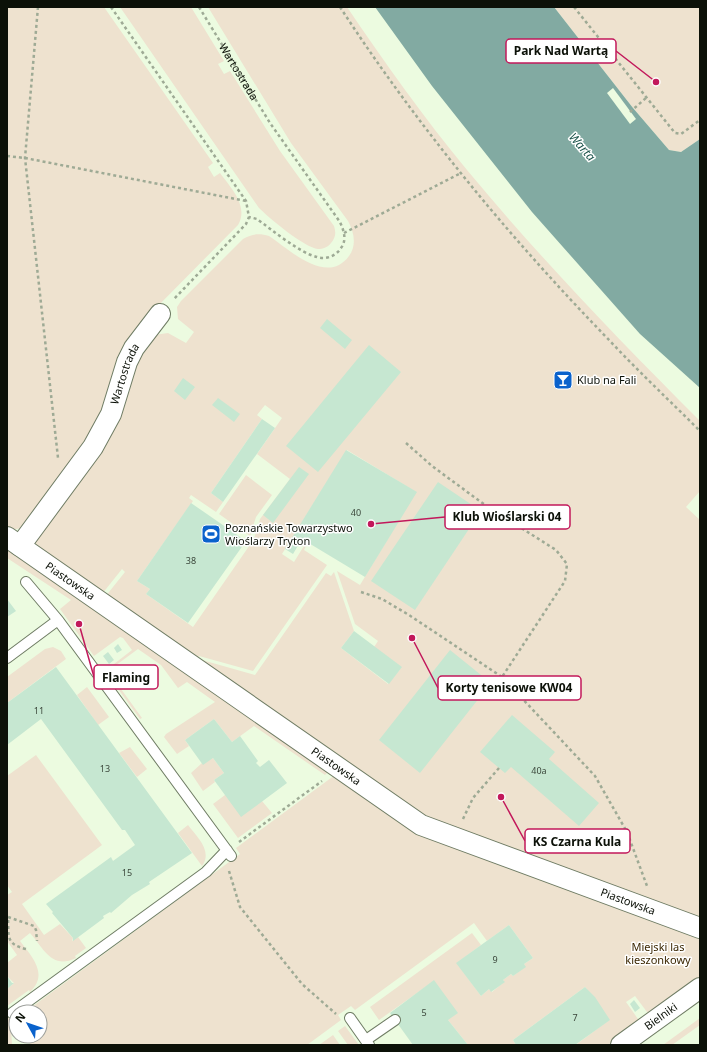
<svg xmlns="http://www.w3.org/2000/svg" width="707" height="1052" font-family="'Noto Sans',sans-serif">
<style>
.green{fill:#eee2cf;fill-rule:evenodd}
.water{fill:#82aaa2}
.pier{fill:#ecfbe0}
.building{fill:#c6e7d1}
.lines{fill:none;stroke-linecap:round;stroke-linejoin:round}
.service-casing{stroke:#6f7c64;stroke-width:12}
.minor-casing{stroke:#6f7c64;stroke-width:22}
.path{stroke:#9eaa95;stroke-width:2.5;stroke-dasharray:3 3;stroke-linecap:butt}
.service{stroke:#fff;stroke-width:10}
.minor{stroke:#fff;stroke-width:20}
.labels{text-anchor:middle;stroke-width:3;stroke-linejoin:round;paint-order:stroke}
.number-label{font-size:9px;fill:#3a463a}
.street-label{font-size:11px;fill:#0c1108;stroke:#fff}
.poi-label{font-size:11px;fill:#0c1108;stroke:#fff;text-anchor:start}
.park-label{font-size:11px;fill:#3a2600;stroke:#fff}
.water-label{font-size:12px;font-style:italic;fill:#195249;stroke:#fff}
.leader{fill:none;stroke:#c2185b;stroke-width:1.5}
.callout-dot{fill:#c2185b;stroke:#fff;stroke-width:1.5}
.callout{fill:#fff;stroke:#c2185b;stroke-width:1.5}
.callout-label{font-size:12px;text-anchor:middle;font-weight:bold;fill:#0c1108}
</style>
<rect width="100%" height="100%" fill="#ecfbe0"/>
<path class="green" d="M7,7H104L213,163L208,167L214,177L220,173C231,188 249,206 238,225L153,311L97,428L22,528L11,530L7,528Z
M120,7H191L224,61L218,64L224,74L230,71L280,151L334,226C336,232 336,237 331,243C328,247 323,249 318,249C305,248 269,218 259,208Z
M208,7H347C385,63 424,118 467,170C540,258 619,340 700,421V491L686,507L700,520V920L425,819L200,663L202,660L255,675L326,573L331,576L334,572L354,631L341,648L388,684L401,668L374,647L378,641L355,624L337,571L360,585L416,492L347,450L282,554L294,562L307,541L308,542L304,550L327,565L253,671L199,656L196,660L105,597L125,572L122,569L102,594L40,550L36,545V537L134,363L154,335L168,333L186,343L194,332L178,319L177,307L181,301L243,239C252,234 259,233 269,236C290,250 327,286 349,256C357,245 354,232 348,221L291,143ZM265,405L282,418L257,454L290,479L260,519L254,539L193,627L146,594L150,589L137,581L193,501L189,498L191,495L216,512L223,502L211,493L262,419L257,415Z
M554,7H700V139L681,152L669,150L633,108Z
M246,475L272,495L256,517L250,536L219,514Z
M7,546L329,771L325,775L254,726L232,742L214,719L185,740L189,746L177,754L164,737L166,734L215,702L187,682L178,688L161,665L138,649L108,671L142,718L140,719L105,671L132,650L123,638L120,637L94,656L60,609L71,600L7,558Z
M53,647L61,651L66,659L7,703V677L45,649Z
M87,687L109,717L98,725L77,695Z
M130,747L147,769L137,777L119,753Z
M36,755L102,845L22,904L44,935L60,924L73,938L72,941L78,937L86,948L75,956L76,958C52,970 44,949 30,933L20,941C32,957 49,974 30,992L29,990L7,1006V989L14,983L7,976V963L17,955L7,941V895L12,892L7,885V776Z
M213,758L224,773L214,780L215,782L203,791L191,773L202,763Z
M335,775L403,822L700,934V978L652,1014L647,1012L635,996L626,1002L638,1019V1024L608,1045L577,1044L609,1020L585,987L513,1040L516,1045H468L448,1020L434,981L379,1020L370,1007L472,933L481,945L457,963L481,996L489,989L492,992L504,982L503,980L511,974L513,976L525,967L524,964L533,958L509,925L487,941L474,923L355,1010L351,1006L338,1015L341,1020L307,1045H30L29,1036H40V1012H25L240,854L236,848Z
M225,795L262,801L272,813L238,838L213,804Z
M188,825C197,837 213,851 202,866L178,833Z
M7,1012L13,1021L16,1019V1023L11,1027L12,1045H7Z
M700,1018V1025L672,1045H663Z
M345,1026L359,1045H348L338,1031Z
M333,1035L340,1045H319Z"/>
<path class="water" d="M375,7H554L633,108L669,150L681,152L700,139V388L640,334L532,212L432,86Z"/>
<path class="pier" d="M613,88L636,119L630,124L607,93Z"/>
<path class="building" d="M327,319L352,340L345,349L320,328Z
M369,345L401,372L318,472L286,446Z
M183,378L195,387L185,400L174,391Z
M218,398L240,414L234,422L212,405Z
M262,419L275,428L223,502L211,493Z
M346,450L417,492L365,577L302,539L293,554L285,549Z
M299,467L309,474L273,523L263,515Z
M438,482L481,511L415,610L371,581Z
M191,503L246,541L188,623L146,594L150,589L137,581Z
M7,599L16,611L7,617Z
M354,631L402,667L389,684L341,648Z
M118,644L122,650L117,653L114,648Z
M450,650L491,683L420,773L379,740Z
M108,652L114,660L109,664L103,656Z
M56,667L192,853L149,882L150,884L132,895L111,913L110,912L103,916L104,918L73,941V938L52,913L53,912L46,904L111,857L113,861L135,845L125,830H122L41,719L7,745V703Z
M512,715L555,752L549,759L599,803L579,826L511,767L505,773L480,752Z
M214,719L232,742L240,736L258,761L256,763L260,767L269,760L287,783L241,817L214,780L224,773L213,758L203,765L185,740Z
M509,925L533,958L524,964L526,967L513,976L511,974L503,980L505,982L491,992L489,989L481,996L456,963Z
M7,976L12,983H14L7,989Z
M434,980L458,1013L448,1020L468,1045H413L390,1013Z
M585,987L595,997L610,1020L575,1045H516L513,1040Z
M634,1000L640,1008L635,1012L630,1004Z"/>
<g class="lines">
<defs>
<path id="service" d="M26,582L58,620L231,856
M7,658L58,620
M12,1013L206,872L227,850
M350,1018L369,1045
M366,1040L395,1020"/>
<g id="minor">
<path id="s2" d="M7,537L421,825L700,928"/>
<path id="s3" d="M20,546L93,447L111,414L127,362L134,348L160,314"/>
<path id="s4" d="M621,1045L700,988"/>
</g>
</defs>
<use href="#service" class="service-casing"/>
<use href="#minor" class="minor-casing"/>
<g class="path">
<path d="M38,7L25,158L58,458"/>
<path d="M111,7L246,201L249,217L246,224L173,300"/>
<path id="s1" d="M199,7L270,123L340,222C344,231 347,240 341,248C336,256 326,260 317,257C300,253 272,230 257,219L249,217"/>
<path d="M340,7C418,127 510,238 610,341C639,372 670,401 700,431"/>
<path d="M574,7L675,133L681,134L700,120"/>
<path d="M630,112L646,98"/>
<path d="M7,156L25,158L246,201"/>
<path d="M344,233L461,173"/>
<path d="M406,443L432,466L485,505L556,550L567,564L565,581L502,677"/>
<path d="M361,592L382,599L409,615L502,677L595,776L627,832L647,886"/>
<path d="M463,819L473,798L499,768"/>
<path d="M239,842L322,781"/>
<path d="M229,871L240,907L302,984L336,1014"/>
<path d="M26,949C5,944 9,936 8,917L34,926L36,930L37,941"/>
</g>
<use href="#service" class="service"/>
<use href="#minor" class="minor"/>
</g>
<defs>
<symbol id="bar-square" viewBox="-11 -11 22 22"><rect x="-9" y="-9" width="18" height="18" rx="4" fill="#0a62cc" stroke="#fff"/><path d="M-6-5H6L.8 .8V4.5H3.5V6h-7V4.5H-.8V.8Z" fill="#fff"/></symbol>
<symbol id="stadium-square" viewBox="-11 -11 22 22"><rect x="-9" y="-9" width="18" height="18" rx="4" fill="#0a62cc" stroke="#fff"/><path d="M0-5a6.5 5 0 1 0 0 10a6.5 5 0 1 0 0-10ZM-3.5-1.8h7v3.6h-7Z" fill="#fff"/></symbol>
</defs>
<g fill-rule="evenodd">
<use href="#bar-square" x="552" y="369" width="22" height="22"/>
<use href="#stadium-square" x="200" y="523" width="22" height="22"/>
</g>
<g class="labels">
<g class="number-label">
<text x="356" y="516">40</text>
<text x="191" y="564">38</text>
<text x="39" y="714">11</text>
<text x="105" y="772">13</text>
<text x="539" y="774">40a</text>
<text x="127" y="876">15</text>
<text x="495" y="963">9</text>
<text x="424" y="1016">5</text>
<text x="575" y="1021">7</text>
</g>
<g class="street-label">
<text dy="4" stroke="none"><textPath href="#s1" startOffset="76">Wartostrada</textPath></text>
<text dy="4" stroke="none"><textPath href="#s3" startOffset="203">Wartostrada</textPath></text>
<text dy="4" stroke="none"><textPath href="#s2" startOffset="77">Piastowska</textPath></text>
<text dy="4" stroke="none"><textPath href="#s2" startOffset="401">Piastowska</textPath></text>
<text dy="4" stroke="none"><textPath href="#s2" startOffset="725">Piastowska</textPath></text>
<text dy="4" stroke="none"><textPath href="#s4" startOffset="49">Bielniki</textPath></text>
</g>
<g class="poi-label">
<text x="577" y="384">Klub na Fali</text>
<text x="225" y="532">Poznańskie Towarzystwo<tspan x="225" dy="13">Wioślarzy Tryton</tspan></text>
</g>
<g class="park-label">
<text x="658" y="951">Miejski las<tspan x="658" dy="13">kieszonkowy</tspan></text>
</g>
<g class="water-label">
<text transform="translate(582 147) rotate(48)" y="4">Warta</text>
</g>
</g>
<path class="leader" d="M656 82L616 51M371 524L445 517M79 624L94 677M412 638L438 688M501 797L525 841"/>
<g class="callout-dot">
<circle cx="656" cy="82" r="4"/>
<circle cx="371" cy="524" r="4"/>
<circle cx="79" cy="624" r="4"/>
<circle cx="412" cy="638" r="4"/>
<circle cx="501" cy="797" r="4"/>
</g>
<g class="callout">
<rect x="506" y="39" width="110" height="24" rx="4"/>
<rect x="445" y="505" width="125" height="24" rx="4"/>
<rect x="94" y="665" width="64" height="24" rx="4"/>
<rect x="438" y="676" width="143" height="24" rx="4"/>
<rect x="525" y="829" width="105" height="24" rx="4"/>
</g>
<g class="callout-label">
<text x="561" y="55">Park Nad Wartą</text>
<text x="507" y="521">Klub Wioślarski 04</text>
<text x="126" y="682">Flaming</text>
<text x="509" y="692">Korty tenisowe KW04</text>
<text x="577" y="846">KS Czarna Kula</text>
</g>
<rect width="707" height="1052" fill="none" stroke="#0c1108" stroke-width="16"/>
<g transform="translate(28 1024) rotate(310)"><circle r="19" fill="#ffffff" stroke="#9ea09c"/>
<path d="M0-3L7 15L0 10L-7 15Z" fill="#0a62cc"/>
<text y="-6" font-size="11" font-weight="bold" text-anchor="middle" fill="#0c1108">N</text>
</g>
</svg>
